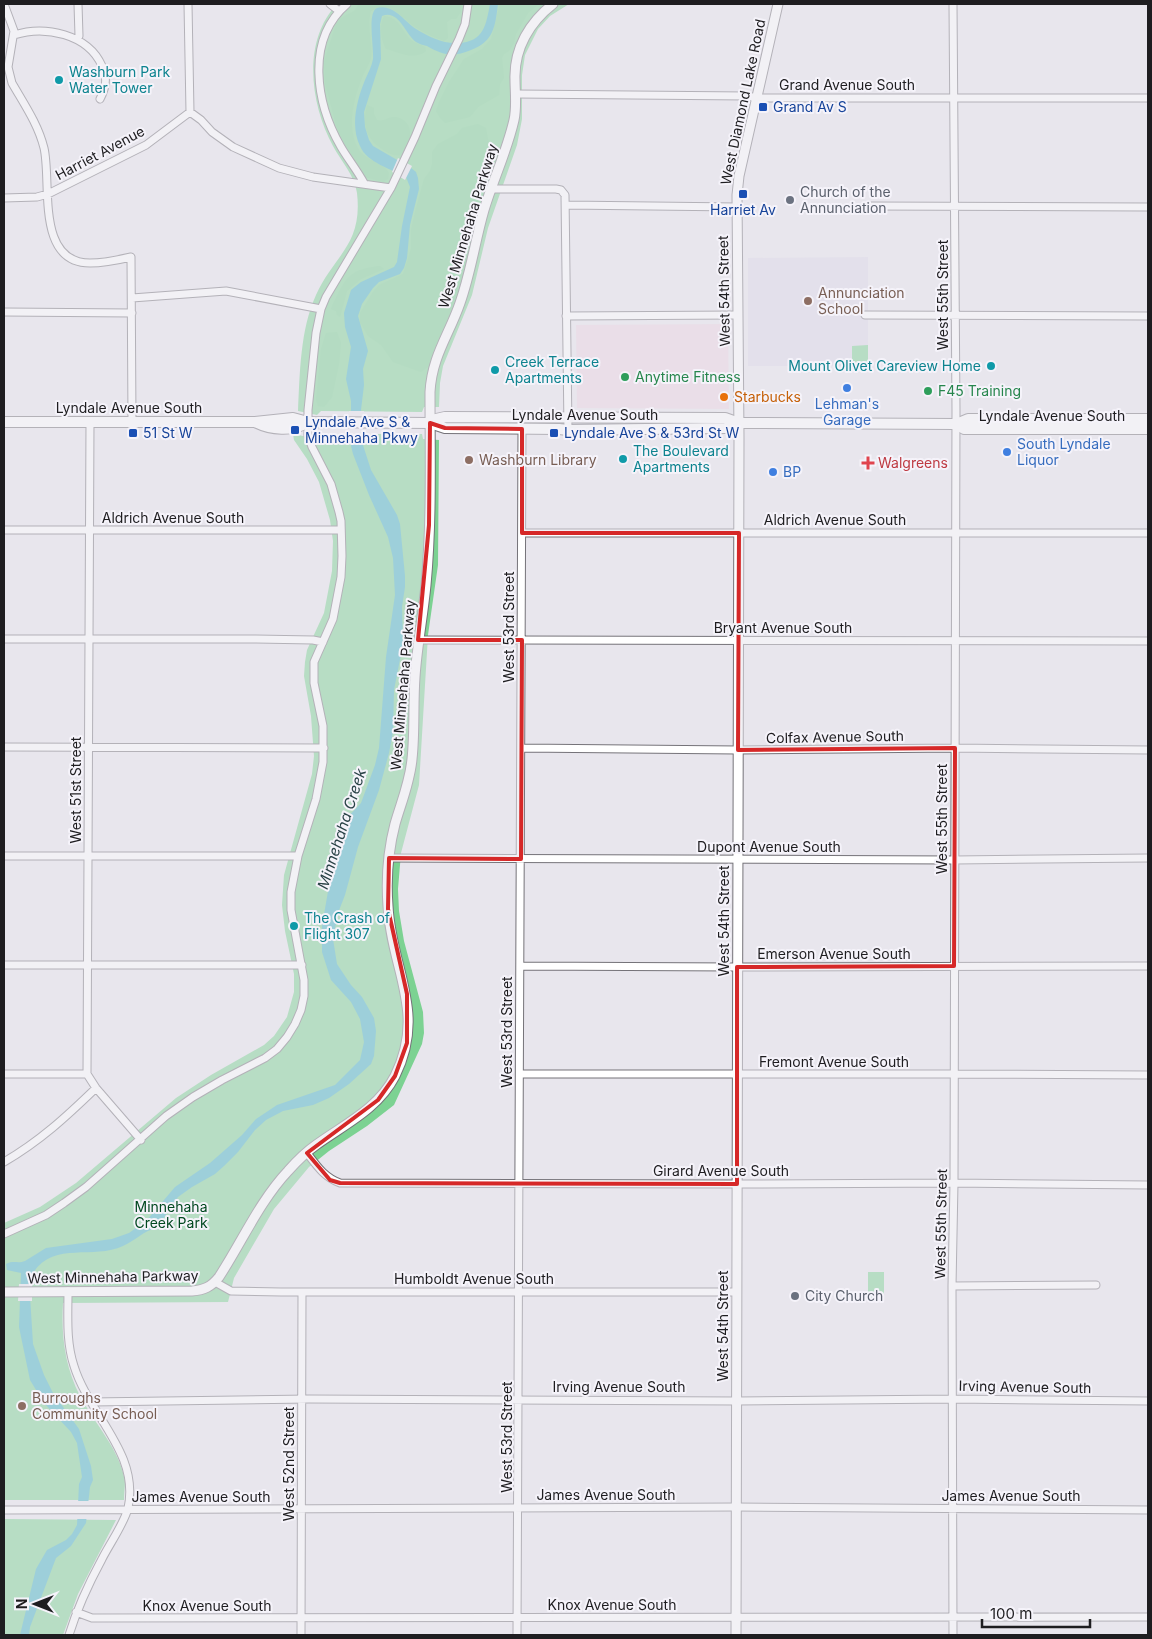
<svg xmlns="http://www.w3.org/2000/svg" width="1152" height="1639" font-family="Inter,sans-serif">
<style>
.commercial{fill:#edd6e2}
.built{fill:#dedae8}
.green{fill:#7cd292}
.forest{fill:#76cf8e}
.water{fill:#43b4c4}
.pier{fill:#e8e6ed}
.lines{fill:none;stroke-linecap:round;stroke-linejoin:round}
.minor-casing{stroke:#757379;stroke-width:9}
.tertiary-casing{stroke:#757379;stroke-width:11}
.secondary-casing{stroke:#757379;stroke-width:12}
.minor{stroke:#fff;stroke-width:7}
.tertiary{stroke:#fff;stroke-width:9}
.secondary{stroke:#fff;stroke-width:10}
.marked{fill:none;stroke:#d62828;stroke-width:4;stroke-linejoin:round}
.culture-dot{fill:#0f9aa8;stroke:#f5f3fa;stroke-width:2}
.transit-dot{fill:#1a4fb4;stroke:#f5f3fa;stroke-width:2}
.worship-dot{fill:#6b7280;stroke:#f5f3fa;stroke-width:2}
.education-dot{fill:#8d6e63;stroke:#f5f3fa;stroke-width:2}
.leisure-dot{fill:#2e9e5b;stroke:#f5f3fa;stroke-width:2}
.shop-dot{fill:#3f7fe0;stroke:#f5f3fa;stroke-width:2}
.food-dot{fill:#e8710a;stroke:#f5f3fa;stroke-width:2}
.health-dot{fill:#e0444e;stroke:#f5f3fa;stroke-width:2}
.labels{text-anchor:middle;stroke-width:4;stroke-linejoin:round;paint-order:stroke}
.culture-label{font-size:14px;fill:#0d838f;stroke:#f5f3fa;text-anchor:start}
.street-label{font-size:14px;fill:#1e1d20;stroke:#f5f3fa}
.transit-label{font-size:14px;fill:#164399;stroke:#f5f3fa;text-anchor:start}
.worship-label{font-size:14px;fill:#5b616d;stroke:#f5f3fa;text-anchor:start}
.education-label{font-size:14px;fill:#785e54;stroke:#f5f3fa;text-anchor:start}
.leisure-label{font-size:14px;fill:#27864d;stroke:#f5f3fa;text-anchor:start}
.food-label{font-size:14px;fill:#c56008;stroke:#f5f3fa;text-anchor:start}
.shop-label{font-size:14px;fill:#366cbe;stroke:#f5f3fa;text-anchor:start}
.health-label{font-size:14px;fill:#be3a42;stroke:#f5f3fa;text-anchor:start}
.park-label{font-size:14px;fill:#00481f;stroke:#f5f3fa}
.water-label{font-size:15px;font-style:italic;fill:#294246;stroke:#f5f3fa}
</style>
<rect width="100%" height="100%" fill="#e8e6ed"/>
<path class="commercial" d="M728,324L729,409L577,408L576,325Z"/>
<path class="built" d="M868,257V366H748V258Z"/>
<path class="green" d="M337,4H569L550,16L538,29L525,55L522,75V119L517,145L488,228L472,295L443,366L440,383L439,407H424L422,412L321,411L317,415L298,411C300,373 300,330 316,295C334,255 363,245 357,193C355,176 341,161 333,146C310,104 302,41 337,4Z
M868,345V366H852V346Z
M293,434C303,435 309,440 318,434L364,436V434H422L423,439L439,440L438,565L428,635L419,785L401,853L398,889L399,911L404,941L423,1012L424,1033L422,1044L394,1105L367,1126L329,1151L309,1167L274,1209L234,1278L228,1302L63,1303C61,1336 65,1367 80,1396C95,1424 120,1450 125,1481C125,1487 124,1494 124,1500H4V1223L40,1207L76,1183L176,1098L211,1075L264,1045L274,1036L287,1017L294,992V974L285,931L282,905L284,875L312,774L314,756L311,716L304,676L305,662L307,650L324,613L332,571L333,541L330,520L319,482L307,459L294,440Z
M868,1272H884V1300H868Z
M4,1519L116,1520L78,1594L63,1635H4Z"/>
<path class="forest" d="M359,4H460L461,12L456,19H451L447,22L448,38L444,41C434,37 424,33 415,27C401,18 392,0 371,11C366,26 373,42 371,57C370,65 364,71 362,78C353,100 346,129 359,150C367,161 384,163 389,173L388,179L383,182L365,177L341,138L336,125L325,83L324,62L336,24L341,18L354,11Z
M500,4H539L528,13L516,34L514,43L509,51L504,54L502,58L504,78L500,84L499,95L478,107L470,117L445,123L440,118L436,111L439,102L449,82L464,59L482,49L491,39Z
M384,16C400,18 401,30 411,40C414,43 420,44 425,47L426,51C413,61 399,52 386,49C381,41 379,25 384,16Z
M367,105L374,108V114L377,120C384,122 389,116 396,117C416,122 412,143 400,155C394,156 390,154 385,151C366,139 362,127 367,105Z
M478,124L486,128L490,150L487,177L485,191L476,216L465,269L455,303L434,350L429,366L421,372L393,362L381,345L368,336L360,322V313L373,292L379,285L403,274L411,249V230L415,212L424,179L430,171L432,164V152L438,144L457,134L462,128Z
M380,266L384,269L361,279L347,291L340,317L337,315L336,311L331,309C332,305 334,302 336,298C347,274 354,269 380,266Z
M337,332L341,343L339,364L332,397L324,407L318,406L316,400L321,349L326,333Z"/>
<path class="water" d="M490,4H498C495,27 494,41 471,50C452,58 443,55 427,46C423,45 419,44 416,42C405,34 399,9 382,16L380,24L381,59L364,112L365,127L369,140L373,146L411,168L416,172L418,178L419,189L410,225L407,258L404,268L400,274L379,282L373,288L362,304L358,316L368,351L363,369L364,385L361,410L362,442L371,470L397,515L400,524L405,576V587L402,607L403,644L394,690L393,732L389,753L379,790L358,847L345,895L338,913L333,939L337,964L351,985L362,997L374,1018L376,1031L374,1056L371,1064L349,1084L329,1098L313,1105L283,1111L266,1120L255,1130L238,1152L224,1166L215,1174L192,1187L178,1197L157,1228C144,1230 135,1241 123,1246C91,1261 49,1238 29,1280L33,1344L44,1375L53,1393L79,1429L91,1466L93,1480L90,1487L86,1523L71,1546L56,1558L30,1627L29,1635H20L36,1569L47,1550L66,1540L72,1534L77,1525L79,1484L82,1477L77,1443L71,1432L44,1403L30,1380L19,1327L21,1273L7,1270L6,1264C14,1260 18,1264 25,1261L46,1248L112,1239L129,1233L147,1220L175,1187L210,1163L242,1135L256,1119L277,1105L335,1085L360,1060L364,1042L360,1019L351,1002L331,980L322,952V926L330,880L342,840V832L346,819L361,803L375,765L379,748L386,657L395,595L393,558L388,537L369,495L353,454L351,446V401L346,379L351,347L345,327L344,313L351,290L361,282L394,267L397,262L402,226L410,187L406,177C392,169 367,163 360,146C350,125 357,100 365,80C368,73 372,66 373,59C374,47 367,12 377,8C393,3 405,22 416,29C429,37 443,44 458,43C484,42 486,25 490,4Z"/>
<path class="pier" d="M398,158L412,166L405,180L392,172Z
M349,411H364V436H349Z
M19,1284H32V1301H18Z
M76,1501H90L89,1519H75Z"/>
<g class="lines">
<defs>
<path id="minor" d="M4,4L14,31L8,67L12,83C24,104 38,124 44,148C52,182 35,263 90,263C104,263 118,260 131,257L132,421
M188,4L190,112
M330,4L339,11
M347,4C305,40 316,104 341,147C348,159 357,170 364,183
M953,4L956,410L954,1183L952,1286L953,1635
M14,35C45,25 88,34 102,66C108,78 106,88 100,99
M77,39L79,36L78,4
M516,94L747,96L757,98H1148
M190,112L201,120L212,132L233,147L279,168L313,177L391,188
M491,189H556L561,190L565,195L568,430
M4,198L37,197L48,194L146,145L190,112
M566,205L737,207
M869,206L1148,207
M132,298L226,291L321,309
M4,312L132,313
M865,315L1148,316
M566,316L738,315
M90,422L87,1074L96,1088L141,1140
M4,530H341
M522,533H1148
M4,639H256L313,640L323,642
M418,640L1148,641
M4,747L324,748
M521,748L738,750L955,748L1148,750
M4,856H298
M389,858L955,860L1148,858
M4,965H302
M520,966L737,967L1148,966
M4,1074H87
M520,1074H954L1148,1075
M307,1153C317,1166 324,1177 340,1183L737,1184L954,1183L1148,1185
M4,1162C40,1141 66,1117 96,1088
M4,1234L46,1215L64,1203L86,1187L166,1116L193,1097L222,1080L265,1058L277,1049L287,1037L295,1024L301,1010L304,996V980L291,910V892L298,856L316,799L323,762V726L314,683V662L333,619L341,577L342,556L341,521L339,512L331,484L312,447L308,435V410L316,333L321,309L326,297L391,188L415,137L436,86L459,39L465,24L468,4
M215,1282L231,1291L281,1292H737
M952,1286L1096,1285
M68,1291C68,1317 66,1342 74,1366C89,1415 140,1453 128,1508C125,1522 109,1545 102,1559C89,1583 77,1609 69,1635
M91,1402L309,1399L737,1401L953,1399L1148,1401
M4,1510L736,1507L1148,1510
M76,1612L92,1618L1148,1617
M301,1635L302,1292
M517,1635L522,429"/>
<path id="tertiary" d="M4,1292L192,1291C204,1290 211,1287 219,1277C242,1242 259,1202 288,1171C296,1162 306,1152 316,1145C345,1124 378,1109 395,1076C427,1012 391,969 388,906C386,879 388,851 395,824C401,803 410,782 412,759C415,732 413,704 415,677C417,646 423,616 426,585C432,521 430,456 430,392C432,356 449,335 460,303C471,272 475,241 484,210C493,180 507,151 514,120C517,107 515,92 515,79C514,48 530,22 553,4
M736,1635L739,438L737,195L739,176L778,4"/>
<path id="secondary" d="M4,422H255L293,418L308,422L430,423L445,428L559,429L568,430L726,428L739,423
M255,422C270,430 293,432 308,422
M430,423L436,419L445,417L725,418L739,423L956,424L968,419H1148
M956,424L964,429H1148"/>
</defs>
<use href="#minor" class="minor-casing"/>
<use href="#tertiary" class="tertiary-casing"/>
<use href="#secondary" class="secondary-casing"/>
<use href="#minor" class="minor"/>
<use href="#tertiary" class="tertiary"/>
<use href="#secondary" class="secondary"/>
</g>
<path d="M0 0H1152V1639H0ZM430,423L445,428L522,429V533H739L738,750L955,748L954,966L737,967V1184L340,1183L330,1180L307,1153L378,1100L395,1076L407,1043V994L388,909L389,858L521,859L522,640H418L429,525Z" fill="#e8e6ed" fill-opacity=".55" fill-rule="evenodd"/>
<path class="marked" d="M430,423L445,428L522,429V533H739L738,750L955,748L954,966L737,967V1184L340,1183L330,1180L307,1153L378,1100L395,1076L407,1043V994L388,909L389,858L521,859L522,640H418L429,525Z"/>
<g class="culture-dot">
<circle cx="59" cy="80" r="5"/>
<circle cx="991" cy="366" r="5"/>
<circle cx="495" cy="370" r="5"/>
<circle cx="623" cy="459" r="5"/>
<circle cx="294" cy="926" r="5"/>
</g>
<g class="transit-dot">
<rect x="758" y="102" width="10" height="10" rx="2.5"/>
<rect x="738" y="189" width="10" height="10" rx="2.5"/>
<rect x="290" y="425" width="10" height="10" rx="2.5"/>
<rect x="128" y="428" width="10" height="10" rx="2.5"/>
<rect x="549" y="428" width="10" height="10" rx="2.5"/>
</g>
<g class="worship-dot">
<circle cx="790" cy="200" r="5"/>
<circle cx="795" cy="1296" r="5"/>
</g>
<g class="education-dot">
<circle cx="808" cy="301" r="5"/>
<circle cx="469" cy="460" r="5"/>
<circle cx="22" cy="1406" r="5"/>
</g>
<g class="leisure-dot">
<circle cx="625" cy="377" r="5"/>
<circle cx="928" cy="391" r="5"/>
</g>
<g class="shop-dot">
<circle cx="847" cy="388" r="5"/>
<circle cx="1007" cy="452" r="5"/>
<circle cx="773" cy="472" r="5"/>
</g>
<circle class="food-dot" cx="724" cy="397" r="5"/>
<path class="health-dot" d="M865.5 455.5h5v5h5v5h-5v5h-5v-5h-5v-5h5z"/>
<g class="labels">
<g class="culture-label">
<text x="69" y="77">Washburn Park<tspan x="69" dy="16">Water Tower</tspan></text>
<text x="505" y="367">Creek Terrace<tspan x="505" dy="16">Apartments</tspan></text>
<text x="981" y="371" text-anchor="end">Mount Olivet Careview Home</text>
<text x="633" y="456">The Boulevard<tspan x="633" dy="16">Apartments</tspan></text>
<text x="304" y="923">The Crash of<tspan x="304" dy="16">Flight 307</tspan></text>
</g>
<g class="street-label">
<text x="847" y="90">Grand Avenue South</text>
<text transform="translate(743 102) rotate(-78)" y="5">West Diamond Lake Road</text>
<text transform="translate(100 153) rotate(-28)" y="5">Harriet Avenue</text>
<text transform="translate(468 226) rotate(-73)" y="5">West Minnehaha Parkway</text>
<text transform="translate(724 291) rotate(-91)" y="5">West 54th Street</text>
<text transform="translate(943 295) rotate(-90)" y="5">West 55th Street</text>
<text x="129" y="413">Lyndale Avenue South</text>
<text x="585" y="420">Lyndale Avenue South</text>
<text x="1052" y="421">Lyndale Avenue South</text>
<text x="173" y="523">Aldrich Avenue South</text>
<text x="835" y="525">Aldrich Avenue South</text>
<text transform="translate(509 627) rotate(-90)" y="5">West 53rd Street</text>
<text x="783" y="633">Bryant Avenue South</text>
<text transform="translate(403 685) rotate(-85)" y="5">West Minnehaha Parkway</text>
<text transform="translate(835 737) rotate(-1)" y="5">Colfax Avenue South</text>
<text transform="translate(76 790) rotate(-90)" y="5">West 51st Street</text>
<text transform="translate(942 819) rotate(-90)" y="5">West 55th Street</text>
<text x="769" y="852">Dupont Avenue South</text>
<text transform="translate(724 921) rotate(-90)" y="5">West 54th Street</text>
<text x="834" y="959">Emerson Avenue South</text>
<text transform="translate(507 1032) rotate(-90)" y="5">West 53rd Street</text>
<text x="834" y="1067">Fremont Avenue South</text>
<text x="721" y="1176">Girard Avenue South</text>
<text transform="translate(941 1224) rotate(-89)" y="5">West 55th Street</text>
<text transform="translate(113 1277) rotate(-1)" y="5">West Minnehaha Parkway</text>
<text x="474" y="1284">Humboldt Avenue South</text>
<text transform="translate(723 1326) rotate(-90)" y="5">West 54th Street</text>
<text x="619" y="1392">Irving Avenue South</text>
<text transform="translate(1025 1387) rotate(1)" y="5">Irving Avenue South</text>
<text transform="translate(507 1437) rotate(-90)" y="5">West 53rd Street</text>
<text transform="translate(289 1464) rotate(-90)" y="5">West 52nd Street</text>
<text x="606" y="1500">James Avenue South</text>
<text x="1011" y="1501">James Avenue South</text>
<text x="201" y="1502">James Avenue South</text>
<text x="612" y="1610">Knox Avenue South</text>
<text x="207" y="1611">Knox Avenue South</text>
</g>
<g class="transit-label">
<text x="773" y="112">Grand Av S</text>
<text x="743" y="215" text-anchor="middle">Harriet Av</text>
<text x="305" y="427">Lyndale Ave S &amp;<tspan x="305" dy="16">Minnehaha Pkwy</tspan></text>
<text x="143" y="438">51 St W</text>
<text x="564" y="438">Lyndale Ave S &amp; 53rd St W</text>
</g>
<g class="worship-label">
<text x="800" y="197">Church of the<tspan x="800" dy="16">Annunciation</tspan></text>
<text x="805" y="1301">City Church</text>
</g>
<g class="education-label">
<text x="818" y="298">Annunciation<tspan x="818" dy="16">School</tspan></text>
<text x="479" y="465">Washburn Library</text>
<text x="32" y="1403">Burroughs<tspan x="32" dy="16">Community School</tspan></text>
</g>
<g class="leisure-label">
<text x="635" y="382">Anytime Fitness</text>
<text x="938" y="396">F45 Training</text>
</g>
<g class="food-label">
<text x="734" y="402">Starbucks</text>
</g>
<g class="shop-label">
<text x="847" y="409" text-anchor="middle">Lehman's<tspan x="847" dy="16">Garage</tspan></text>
<text x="1017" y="449">South Lyndale<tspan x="1017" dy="16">Liquor</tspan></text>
<text x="783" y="477">BP</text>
</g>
<g class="health-label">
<text x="878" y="468">Walgreens</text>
</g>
<g class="park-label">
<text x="171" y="1212">Minnehaha<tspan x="171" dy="16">Creek Park</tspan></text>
</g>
<g class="water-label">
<text transform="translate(342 829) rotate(-72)" y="5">Minnehaha Creek</text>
</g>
</g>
<rect width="1152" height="1639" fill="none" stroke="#1e1d20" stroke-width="10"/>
<g transform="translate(35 1604) rotate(270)" stroke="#f5f3fa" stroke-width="4" paint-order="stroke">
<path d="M0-4L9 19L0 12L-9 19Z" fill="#1e1d20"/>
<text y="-8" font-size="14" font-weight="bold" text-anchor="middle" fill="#1e1d20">N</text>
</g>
<path d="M982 1619v8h108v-8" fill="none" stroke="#1e1d20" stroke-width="2.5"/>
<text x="990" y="1619" font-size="15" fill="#1e1d20" stroke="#f5f3fa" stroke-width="4" paint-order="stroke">100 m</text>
</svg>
